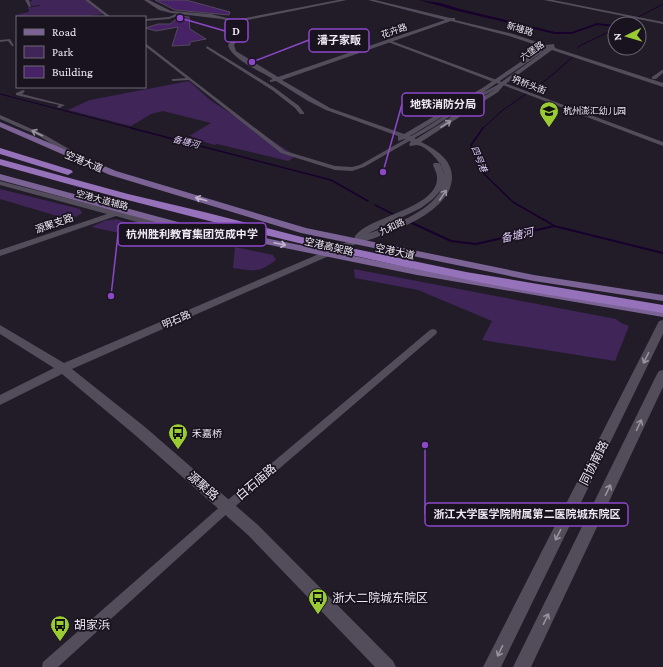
<svg xmlns="http://www.w3.org/2000/svg" width="663" height="667" font-family="'Crimson Pro','Noto Sans SC',serif">
<style>
.green{fill:#402559}
.lines{fill:none;stroke-linecap:round;stroke-linejoin:round}
.stream-far2{stroke:#18002c;stroke-width:1}
.stream-far1{stroke:#18002c;stroke-width:1.5}
.stream{stroke:#18002c;stroke-width:2}
.canal{fill:#18002c;fill-rule:evenodd}
.building{fill:#472267;stroke:#514a5a}
.street{fill:#524c5b;fill-rule:evenodd}
.secondary{fill:#524c5b;fill-rule:evenodd}
.primary{fill:#7b6395;fill-rule:evenodd}
.highway{fill:#9672bb;fill-rule:evenodd}
.oneway{stroke:#98939f}
.oneway2{stroke:#c0b3cd}
.labels{text-anchor:middle;stroke-width:3.5;stroke-linejoin:round;paint-order:stroke}
.far-street-label{font-size:9px;fill:#eee9f3;stroke:#191320}
.far-poi-label{font-size:9px;fill:#eee9f3;stroke:#191320;text-anchor:start}
.far-water-label{font-size:9px;font-style:italic;fill:#deccf5;stroke:#191320}
.street-label{font-size:10px;fill:#eee9f3;stroke:#191320}
.poi-label{font-size:10px;fill:#eee9f3;stroke:#191320;text-anchor:start}
.water-label{font-size:11px;font-style:italic;fill:#deccf5;stroke:#191320}
.near-street-label{font-size:12px;fill:#eee9f3;stroke:#191320}
.near-poi-label{font-size:12px;fill:#eee9f3;stroke:#191320;text-anchor:start}
.leader{fill:none;stroke:#8c48c7;stroke-width:1.5}
.callout-dot{fill:#8c48c7;stroke:#191320;stroke-width:1.5}
.callout{fill:#191320;stroke:#8c48c7;stroke-width:1.5}
.callout-label{font-size:11px;text-anchor:middle;font-weight:bold;fill:#eee9f3}
</style>
<rect width="100%" height="100%" fill="#221c29"/>
<path class="green" d="M32,0H85L103,14L79,17H17L15,15L29,12V9L26,8L40,6L39,5L32,6L29,2L32,1Z
M189,81L210,100L296,156L288,161L217,144L215,145L197,140L198,139L189,136L211,123L163,111L151,114L131,126L68,110L90,100Z
M0,189L80,209L82,213L71,220L0,199Z
M116,219L163,234L153,240L91,227L104,221Z
M235,247L273,255L276,260C259,273 254,271 233,268Z
M354,269L616,319L621,323L629,326L615,361L482,340L492,321L418,290L355,278Z"/>
<g class="lines">
<path class="stream-far2" d="M625,24L663,4
M578,48L579,46L615,29
M0,94L135,129
M482,129L503,110L546,80L573,57"/>
<path class="stream-far1" d="M131,128L331,180L368,201
M483,128L471,145L480,161L484,174L513,202L544,220
M375,205L395,215"/>
<path class="stream" d="M543,219L553,225
M410,222L451,241L476,244L554,226L663,253"/>
<path class="canal" d="M419,0L441,3L460,9L555,32H572L597,23L615,25V27L597,25L572,34H555L458,11Z"/>
</g>
<path class="building" d="M155,0H186L230,12L229,15L175,10Z
M180,16L189,17L190,29L206,39L190,42V45L172,46L178,27L156,31L145,28L158,24H170Z"/>
<g class="lines">
<path class="street" d="M25,0H29L31,7H29Z
M85,0H89L111,17H107Z
M176,14L177,16L169,19L145,21V19L169,17Z
M10,39L14,46H12L8,41L0,42V40Z
M389,40L663,142V146L503,85L472,102L432,128L364,167L352,171L335,170L281,153L189,80L172,81V79H174L186,78L145,46V43L285,151L335,166L352,167L360,165C402,141 446,118 484,87L488,88L484,92L499,84L388,42Z
M207,46L275,88L299,106L304,113V114H300L295,108L272,90L206,48Z
M662,70H663V73L656,79H652V77Z
M23,90L25,91L22,94L65,105L59,108L57,107L59,105L16,95V93Z
M433,329L436,330L437,332L436,334L231,510L58,667H42L43,662L223,504L430,330Z"/>
<path class="secondary" d="M144,0H149L171,11L211,14L235,20L338,0H347L238,22L245,30L234,45L236,51L278,77L445,20L368,0H375L450,18H455V20L513,34L546,45L554,44L555,48L663,83V87L552,50L504,85L498,92L421,142C435,149 452,159 452,177C452,214 385,235 356,244L72,369L145,427L258,525L393,661L396,667H375L248,535L135,435L62,374L0,405V395L54,368L0,334V325L64,363L354,239C361,217 439,210 437,177C437,173 434,168 433,165L434,163H440L444,174C443,164 427,146 417,145C414,145 413,146 410,146L409,144L411,142L405,139L398,141V136L326,110L308,101L276,81L270,82V80L273,79C260,71 231,59 228,45L241,30C237,24 235,24 228,23L229,21L222,19L171,13L159,10ZM451,21L509,36L542,47L484,87L404,134L330,108L282,80ZM547,49L500,83L494,90L416,139L410,136L488,89ZM442,189C427,214 393,225 367,234L421,208L433,199Z
M544,0H553L663,22V24Z
M0,115L43,134L83,157L79,159H76L39,136L0,119Z
M0,181L148,219L189,227L190,229L186,232L147,225L116,216L0,256V250L107,214L0,185Z
M663,320V334L501,667H483L658,323L659,321Z
M663,370V387L531,667H513L657,374L659,371Z"/>
<path class="primary" d="M0,122L116,171L306,228L534,275L663,295V301L534,281L301,233L110,175L0,127Z
M0,174L200,228L241,233L417,269L663,309V317L417,275L241,239L200,234L0,180Z"/>
<path class="highway" d="M0,148L71,170L73,172L68,175L0,154Z
M0,159L128,194L204,212L317,241L466,272L663,305V313C597,302 530,293 464,279C308,248 153,208 0,165Z"/>
</g>
<defs><path id="oneway-shaft" d="M-6 0H5M1.5-3L5.5 0L1.5 3" fill="none" stroke-width="1.6" stroke-linecap="round" stroke-linejoin="round"/></defs>
<g class="oneway">
<use href="#oneway-shaft" transform="translate(446 124) rotate(-33)"/>
<use href="#oneway-shaft" transform="translate(37 133) rotate(-153)"/>
<use href="#oneway-shaft" transform="translate(443 195) rotate(-56)"/>
<use href="#oneway-shaft" transform="translate(646 358) rotate(116)"/>
<use href="#oneway-shaft" transform="translate(639 425) rotate(-65)"/>
<use href="#oneway-shaft" transform="translate(608 490) rotate(-64)"/>
<use href="#oneway-shaft" transform="translate(558 535) rotate(117)"/>
<use href="#oneway-shaft" transform="translate(546 619) rotate(-64)"/>
<use href="#oneway-shaft" transform="translate(500 651) rotate(116)"/>
</g>
<g class="oneway2">
<use href="#oneway-shaft" transform="translate(201 199) rotate(-164)"/>
<use href="#oneway-shaft" transform="translate(280 244) rotate(12)"/>
</g>
<defs>
<symbol id="school-pin" viewBox="-11 -11 22 30"><path d="M0 17L-7.5 6A9.5 9.5 0 1 1 7.5 6Z" fill="#9bcb33" stroke="#191320"/><path d="M0-5L7-2L0 1L-7-2ZM-4 1L0 2.5L4 1V4Q0 6-4 4Z" fill="#111"/></symbol>
<symbol id="bus-pin" viewBox="-11 -11 22 30"><path d="M0 17L-7.5 6A9.5 9.5 0 1 1 7.5 6Z" fill="#9bcb33" stroke="#191320"/><path d="M-5-6H5V4H4V6H2V4H-2V6H-4V4H-5ZM-3.5-4V0h7V-4ZM-3.5 1.2v1.5H-2V1.2ZM2 1.2v1.5H3.5V1.2Z" fill="#111"/></symbol>
</defs>
<g fill-rule="evenodd">
<use href="#school-pin" x="538" y="100" width="22" height="30"/>
<use href="#bus-pin" x="167" y="422" width="22" height="30"/>
<use href="#bus-pin" x="307" y="587" width="22" height="30"/>
<use href="#bus-pin" x="49" y="614" width="22" height="30"/>
</g>
<g class="labels">
<g class="far-street-label">
<text transform="translate(520 29) rotate(17)" y="3">新塘路</text>
<text transform="translate(394 31) rotate(-19)" y="3">花卉路</text>
<text transform="translate(532 51) rotate(-35)" y="3">六堡路</text>
<text transform="translate(529 85) rotate(21)" y="3">坍桥头街</text>
<text transform="translate(102 200) rotate(15)" y="3">空港大道辅路</text>
<text transform="translate(392 227) rotate(-26)" y="3">九和路</text>
</g>
<g class="far-poi-label">
<text x="563" y="114">杭州澎汇幼儿园</text>
</g>
<g class="far-water-label">
<text transform="translate(186 142) rotate(14)" y="3">备塘河</text>
<text transform="translate(479 159) rotate(68)" y="3">四号港</text>
</g>
<g class="street-label">
<text transform="translate(84 161) rotate(22)" y="4">空港大道</text>
<text transform="translate(54 223) rotate(-19)" y="4">源聚支路</text>
<text transform="translate(329 246) rotate(13)" y="4">空港高架路</text>
<text transform="translate(395 251) rotate(12)" y="4">空港大道</text>
<text transform="translate(176 319) rotate(-23)" y="4">明石路</text>
</g>
<g class="poi-label">
<text x="192" y="437">禾嘉桥</text>
</g>
<g class="water-label">
<text transform="translate(517 235) rotate(-13)" y="4">备塘河</text>
</g>
<g class="near-street-label">
<text transform="translate(594 463) rotate(-63)" y="4">同协南路</text>
<text transform="translate(256 482) rotate(-40)" y="4">白石庙路</text>
<text transform="translate(203 486) rotate(41)" y="4">源聚路</text>
</g>
<g class="near-poi-label">
<text x="332" y="602">浙大二院城东院区</text>
<text x="74" y="629">胡家浜</text>
</g>
</g>
<path class="leader" d="M180 18L225 31M252 62L309 40M383 172L402 104M111 296L118 234M425 445L425 514"/>
<g class="callout-dot">
<circle cx="180" cy="18" r="4"/>
<circle cx="252" cy="62" r="4"/>
<circle cx="383" cy="172" r="4"/>
<circle cx="111" cy="296" r="4"/>
<circle cx="425" cy="445" r="4"/>
</g>
<g class="callout">
<rect x="225" y="19" width="23" height="23" rx="4"/>
<rect x="309" y="29" width="60" height="23" rx="4"/>
<rect x="402" y="93" width="82" height="23" rx="4"/>
<rect x="118" y="223" width="148" height="23" rx="4"/>
<rect x="425" y="503" width="203" height="23" rx="4"/>
</g>
<g class="callout-label">
<text x="236" y="35">D</text>
<text x="339" y="44">潘子家畈</text>
<text x="443" y="108">地铁消防分局</text>
<text x="192" y="238">杭州胜利教育集团笕成中学</text>
<text x="527" y="518">浙江大学医学院附属第二医院城东院区</text>
</g>
<rect x="16" y="16" width="130" height="72" fill="#191320" stroke="#6e6974"/>
<rect x="24" y="29" width="20" height="6" fill="#7b6395" stroke="#6e6974"/>
<text x="52" y="36" font-size="12" fill="#eee9f3">Road</text>
<rect x="24" y="46" width="20" height="12" fill="#402559" stroke="#6e6974"/>
<text x="52" y="56" font-size="12" fill="#eee9f3">Park</text>
<rect x="24" y="66" width="20" height="12" fill="#472267" stroke="#6e6974"/>
<text x="52" y="76" font-size="12" fill="#eee9f3">Building</text>
<g transform="translate(627 36) rotate(265)"><circle r="19" fill="#191320" stroke="#6e6974"/>
<path d="M0-3L7 15L0 10L-7 15Z" fill="#9bcb33"/>
<text y="-6" font-size="11" font-weight="bold" text-anchor="middle" fill="#eee9f3">N</text>
</g>
</svg>
